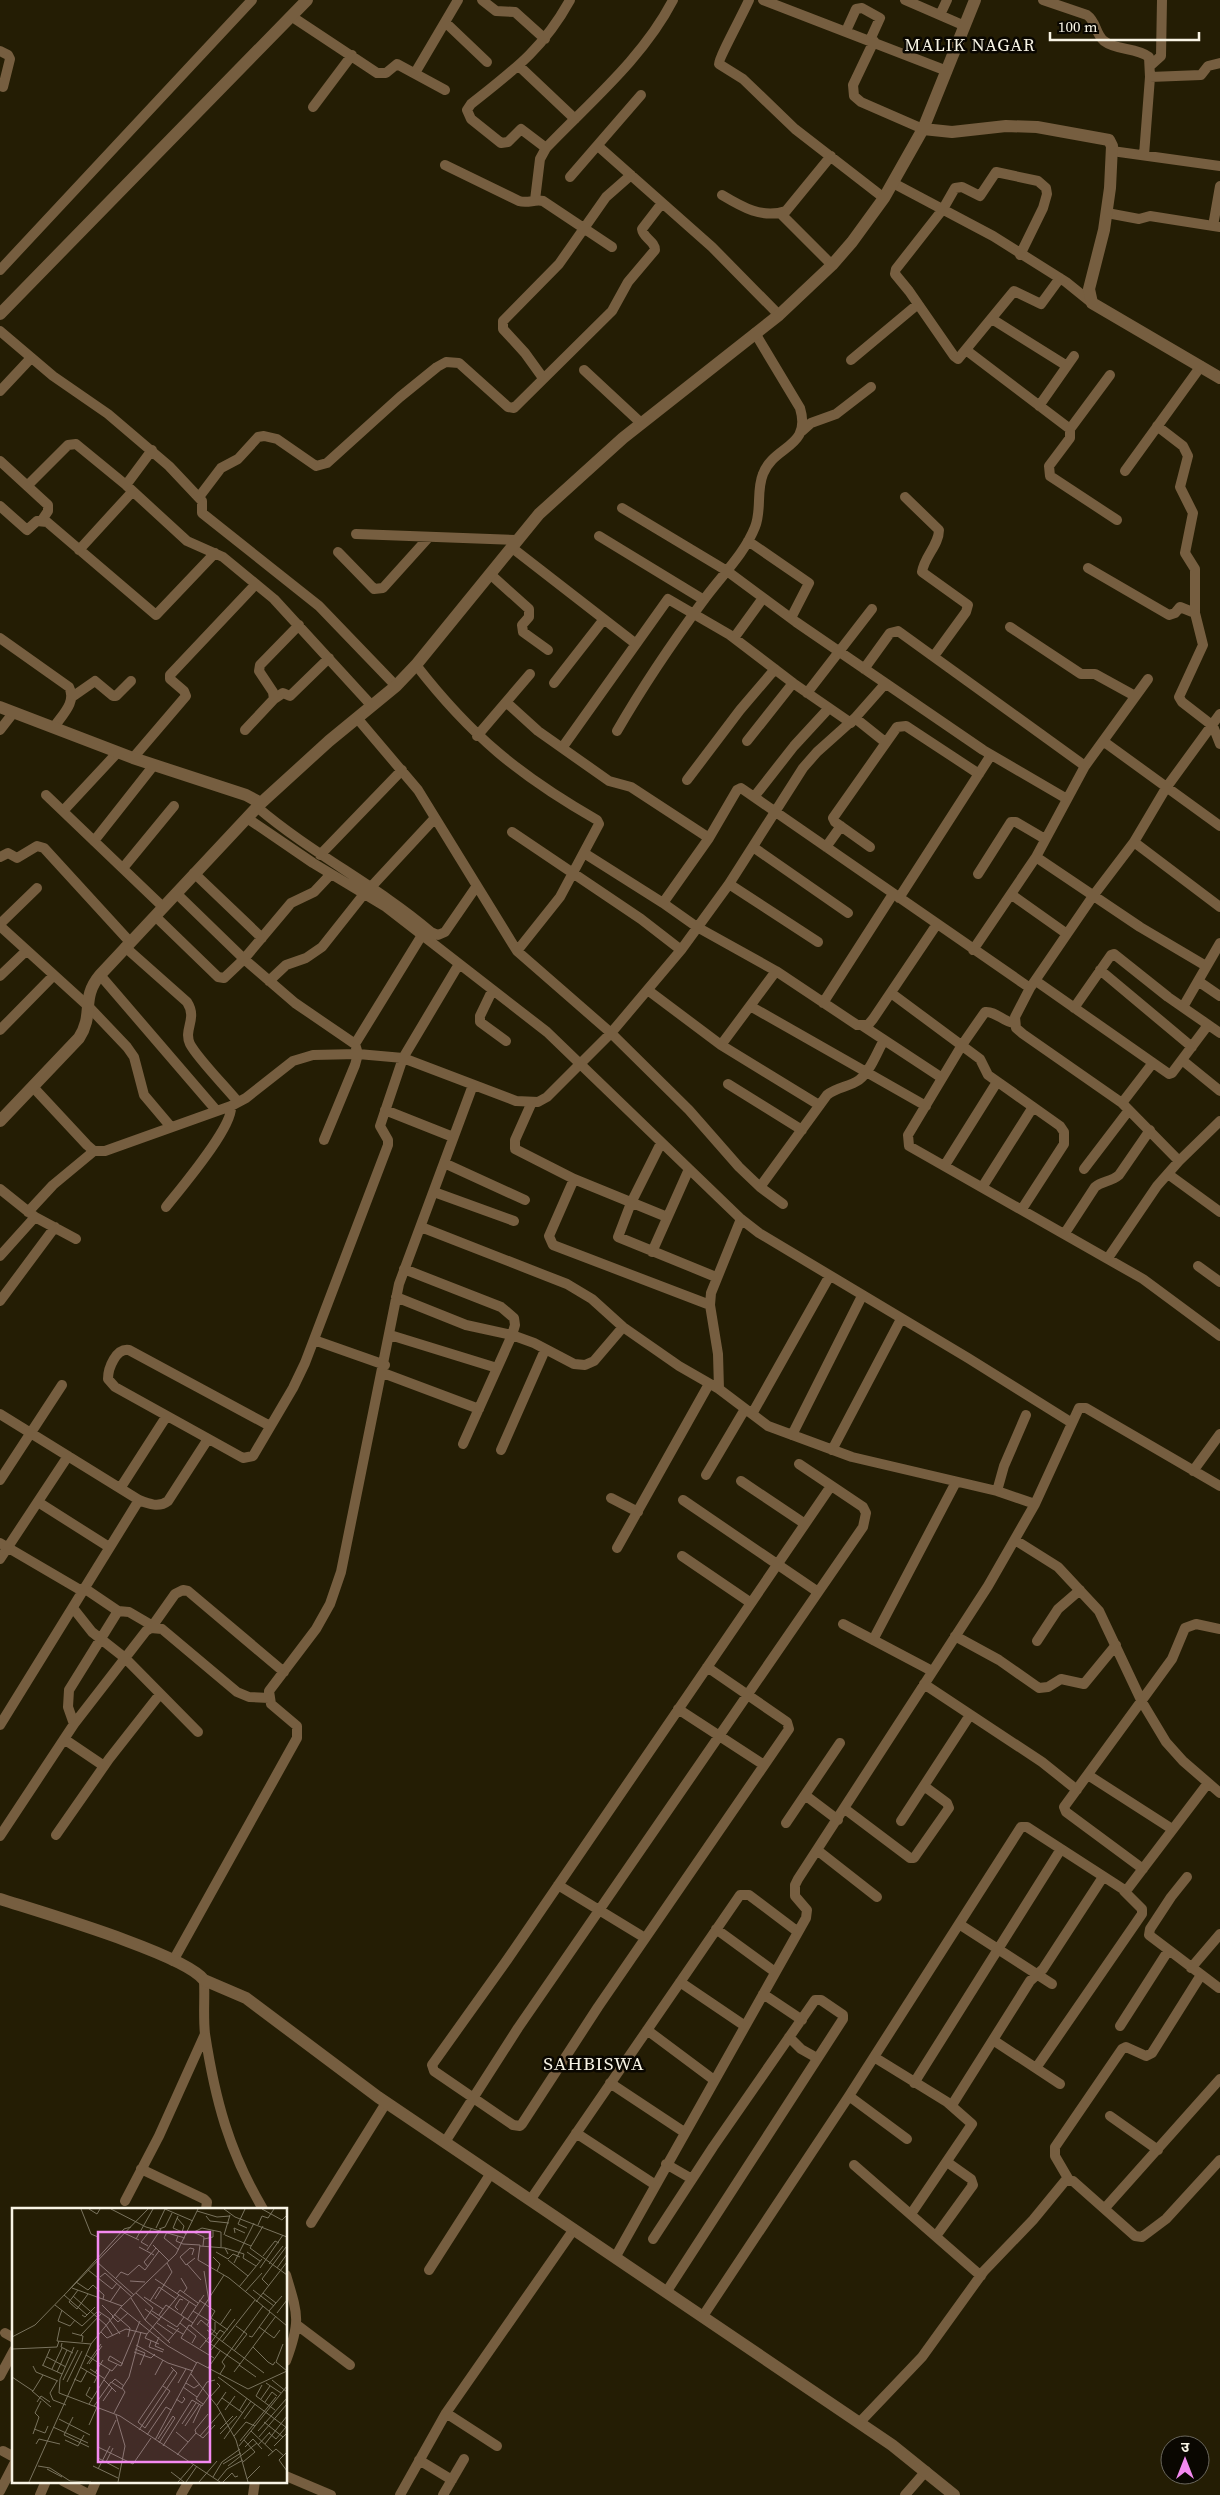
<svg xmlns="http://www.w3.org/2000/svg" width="1220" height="2495" font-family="'Source Serif 4','Noto Sans Devanagari',serif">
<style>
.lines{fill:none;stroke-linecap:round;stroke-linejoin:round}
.minor{stroke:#765e40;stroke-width:10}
.tertiary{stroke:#765e40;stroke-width:12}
.labels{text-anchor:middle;stroke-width:5;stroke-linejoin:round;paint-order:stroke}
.neighbourhood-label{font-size:18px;letter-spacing:1px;fill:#f8f4e5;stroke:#0a0701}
.quarter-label{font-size:19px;letter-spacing:1px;fill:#f8f4e5;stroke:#0a0701}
.inset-road{fill:none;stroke:#79735e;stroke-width:1}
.view{fill:#f489f0;fill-opacity:0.15;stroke:#f489f0;stroke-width:2.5}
.inset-edge{fill:none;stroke:#f8f4e5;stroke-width:2.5}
</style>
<rect width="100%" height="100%" fill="#241d04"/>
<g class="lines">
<path class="minor" d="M482,0L496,11L515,12L545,39
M749,0C745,10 718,59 719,64L743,79L795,129L884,198
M763,0L947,71
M905,0L965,26
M1043,0L1087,15C1097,22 1095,34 1104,41C1117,51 1136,47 1149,57L1150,77L1144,155
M940,15L947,0
M291,16L377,73H386L397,64L445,90
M445,22L487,62
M846,31L856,9L862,8L880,18L870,40
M874,41L853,85L854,96L861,102L923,129
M0,51L8,55L10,59L3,87
M1151,65L1161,56L1162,0
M519,66L575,119
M415,73L458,0
M1150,77L1201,75L1208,66L1220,63
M313,107L352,55
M598,146L712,247L779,315
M546,148L521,129L508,142L501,143L471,119L467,110L471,104C514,70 543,49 570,0
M1112,151L1220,166
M445,165L519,201C528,204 534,199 543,201L612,247
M570,177L641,95
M893,183L993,236L1066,282L1092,303
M722,195C742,207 762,219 786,211L831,156
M535,200L540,159L546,148C591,101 643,58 673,0
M780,213L832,265
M1107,213L1139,219L1150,216L1220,227
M1213,226L1220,186
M1020,255L1043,208L1047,194L1046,188L1038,181L996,172L980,196L962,187L955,188L943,209L896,269L895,274L909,291L954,356L958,359L1014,291L1041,304L1060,278
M0,270L252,0
M992,319L1067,366
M0,331L53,376L108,414L169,466L202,501V513L319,606L396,686
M966,350L1070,429V438L1049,466L1050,476L1117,520
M851,360L918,304
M584,370L641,423
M543,378L525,353L503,329V321L559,264L606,197L631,175
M0,391L31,358
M1039,406L1074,356
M1157,426L1183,446L1188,456L1180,487L1193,513L1185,553L1195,569V613L1203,645L1179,697L1182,702L1213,726L1220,744
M1070,429L1110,375
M802,431L811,423L836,414L871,387
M0,461L48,505V511L42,520
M1125,471L1201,366
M28,485L68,445L76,444L126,485L187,541L223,557L274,599L372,706
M126,485L152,450
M199,497L221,468L238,459L258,437L264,436L277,439L316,466L327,463L400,397L437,367L446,362L459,363L508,407L514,408L612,311L628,282L655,250C655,241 643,238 642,229L662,203
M905,497L939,530C939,545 924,557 922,572L968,605L966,612L934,656
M0,506L27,530L37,521L47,522L156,615L215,553
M622,508L727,571L796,622L983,750L1067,799
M356,534L516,540
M599,536L704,600
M748,541L809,583L791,618
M511,547L636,644
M79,550L132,492
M338,552L374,589L383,588L429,537
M1088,568L1169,615L1175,613L1180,607L1195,613
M490,574L529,609V617L522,625L523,632L548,650
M1010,627L1081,674H1095L1135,696
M0,638L69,687C77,702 62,715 54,727
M734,638L763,598
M416,665C471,736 520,776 597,820L599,824L560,897L517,951
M864,669L890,633L898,631L1085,766
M554,683L604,619
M807,693L872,609
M72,697L95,681L113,696H116L131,681
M274,699L283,693L290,696L329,658
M506,702L538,731L609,781L631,787L709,838
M357,718L418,790L517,951L611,1033L689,1110L739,1167L760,1187L783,1204
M855,718L885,742
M0,730L14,712
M245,730L274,699L273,692L259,671L260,665L299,625
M617,731C643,686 672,643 703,601C720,577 744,555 755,527C762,510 756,491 763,474C774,445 812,448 800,408L755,333
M477,736L530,674
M747,741L793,683
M1103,741L1220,826
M562,748L668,599L730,635L793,683L851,723
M133,758L186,696L184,691L170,679V675L255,585
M687,780L740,710L775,669
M46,795L163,907
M754,797L794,746L829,708
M257,807C312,854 376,885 431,932L438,935L445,932L476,887
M63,811L118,752
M247,818L313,863L386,907L547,1032L741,1219L759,1233L968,1358L1072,1423
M512,832L641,919L681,950
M94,841L154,765
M1134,842L1220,907
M753,847L848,913
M826,847L841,826
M870,847L835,822L833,818L897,727L906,726L979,774
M584,853L663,903L697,927L776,971L857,1025H868L873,1019L937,924
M320,855L402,770
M0,857L8,853L17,858L37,846L44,848L130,942
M1036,857L1140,927L1206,966
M123,868L174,806
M194,873L262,938
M978,874L1011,822H1016L1045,839
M729,884L818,942
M371,887L435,818
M176,893L244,959L295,1003L355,1044L358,1054L355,1065L324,1140
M1012,895L1067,934
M899,898L991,755
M663,903L709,838L737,790L741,788L1030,988
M155,916L218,977L224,978L244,959L291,903L314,892L331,874
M0,924L37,888
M0,926L88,1006L127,1047L134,1057L144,1095L171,1127
M125,947L187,1002C198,1019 183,1029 190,1044C198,1059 226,1087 238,1102
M973,950L1036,857L1085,766L1148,679
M1100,970L1192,1047
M100,975L216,1110
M0,976L26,951
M269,981L286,965L306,958L322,947L364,894
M1036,981L1169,1074L1172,1073L1208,1025
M1198,981L1220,996
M492,991L480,1016V1022L506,1041
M649,991L721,1045L819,1105
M891,993L980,1059L988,1075L1060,1126L1064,1132V1144L1022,1209
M823,1003L893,894
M750,1006L926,1106
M1183,1007L1220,943
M1074,1008L1111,955L1114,954L1168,997L1220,1033
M1014,1023C1003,1022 996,1011 985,1012L962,1045L908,1135L909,1146L1143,1279L1220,1336
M863,1026L942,1078
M0,1030L54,975
M355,1044L422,935
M721,1045L776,971
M1182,1060L1220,1091
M728,1084L802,1130
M33,1087L87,1145L94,1151H105L231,1106L246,1098L293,1061L313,1055L358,1054L403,1058L516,1101L538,1102L547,1097L611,1033L681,950L729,884L803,768L817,752L855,718L885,684
M532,1102L515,1140V1149L574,1179L667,1217
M1122,1103L1152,1064
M385,1110L453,1137
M661,1143L631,1203L618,1237L716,1277
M1179,1161L1122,1103L1023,1034L1016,1028L1015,1017L1030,988L1093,896L1134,842L1166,788L1220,714
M444,1163L525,1200
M945,1165L997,1082
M1084,1169L1129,1110
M1168,1174L1220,1212
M574,1179L549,1236L553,1245L710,1305
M983,1186L1033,1107
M760,1187L827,1095C837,1087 849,1087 859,1080C870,1072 877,1052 884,1040
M0,1189L35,1217L76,1239
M434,1192L514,1221
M166,1207C181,1188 234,1126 231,1106
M28,1212L53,1185L94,1151
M421,1227L567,1284L592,1299L623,1327L679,1366L719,1389L768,1426L852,1457L997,1491L1035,1504
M1065,1233L1095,1187C1102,1181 1111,1182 1119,1175L1150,1130
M652,1252L689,1169
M0,1256L35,1217
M1108,1258L1157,1186L1179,1161L1220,1121
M1198,1266L1220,1282
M404,1269L501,1307L514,1318L515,1325L512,1335L463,1444
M396,1297L466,1325L512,1335L534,1343L574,1364L585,1365L594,1361L623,1327
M0,1301L55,1227
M390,1335L497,1368
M314,1340L385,1365
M383,1373L479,1409
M719,1389L718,1354L710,1305L711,1293L741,1219
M0,1414L139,1500C149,1504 159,1508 168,1501L208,1439
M752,1414L829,1277
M270,1426L129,1350C116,1348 108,1368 108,1379L115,1387L243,1458L253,1456L293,1388L305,1363L388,1145V1140L380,1126L403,1058L459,964
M792,1435L862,1296
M501,1450L545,1350
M832,1450L901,1319
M1193,1471L1220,1434
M706,1475L745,1409
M0,1480L62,1385
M741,1481L805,1524
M121,1487L166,1417
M997,1491L1004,1466L1026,1415
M611,1498L638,1512
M683,1500L818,1592
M38,1502L109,1547
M1015,1540L1058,1567L1099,1611L1142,1702L1166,1742L1183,1761L1220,1793
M0,1543L82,1591
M617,1548L709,1384
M682,1556L751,1603
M0,1559L68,1456
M84,1588L118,1611L129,1612L153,1626
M73,1608L92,1632L125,1658L198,1732
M843,1624L932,1671
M151,1628L175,1594L183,1590L188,1591L284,1672
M955,1636L999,1660L1039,1688L1048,1687L1061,1679L1084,1684L1116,1645
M873,1640L956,1482
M1037,1641L1058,1609L1080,1590
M707,1667L787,1722L789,1729L598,2007L522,2124L520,2126L513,2125L434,2071L432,2065L507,1960L831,1486
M924,1684L1042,1762L1077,1790
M678,1709L764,1765
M74,1724L68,1707L69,1690L118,1611
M0,1725L139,1500
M64,1739L104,1766
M1088,1775L1172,1829
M805,1795L838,1820
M845,1809L910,1858H914L949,1808L947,1803L924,1786
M901,1821L970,1715
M786,1823L840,1743
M56,1835L109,1759L160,1694
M0,1836L74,1724L146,1631L151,1628L162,1629L237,1692L249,1697L269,1698
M817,1850L877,1897
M1143,1869L1066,1812L1064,1807L1172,1659L1185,1628L1196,1624L1220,1629
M1187,1877L1171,1897L1150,1929L1149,1935L1219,1988
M558,1885L645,1938
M959,1924L1052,1984
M716,1929L775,1972
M173,1961L297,1738V1726L271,1704L269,1691L316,1629L330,1604L341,1572L399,1284L473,1085
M1191,1968L1220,1934
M204,1980C205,1998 203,2016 205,2034C215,2099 229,2152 263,2209
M680,1982L745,2026
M763,1994L802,2020
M1120,2026L1168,1951
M647,2030L714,2080
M789,2037L801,2049L817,2058
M993,2040L1060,2084
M874,2057L947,2102L972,2124L911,2214
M1036,2068L1142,1914V1909L1124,1891
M610,2083L684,2132
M914,2083L1061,1849
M849,2096L907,2139
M952,2105L1030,1981L1043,1969L1103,1877
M1110,2116L1158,2150
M576,2133L654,2184
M445,2142L518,2028L863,1527L866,1513L863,1507L799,1464
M666,2164L692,2179
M854,2165L981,2276
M141,2169L204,2199L207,2202L206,2209
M1069,2180L1055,2156V2147L1122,2049L1126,2047L1146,2056L1152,2053L1201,1975
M531,2199L740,1895H749L798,1932
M125,2201L159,2136L205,2034
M1105,2208L1220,2079
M311,2223L386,2103
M936,2236L973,2185L971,2179L947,2162
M653,2239L713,2147L815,2000H821L843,2015V2019L667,2291
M616,2256L806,1918L807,1910L795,1896V1885L798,1879L988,1586L1035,1504L1079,1408H1086L1220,1486
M429,2270L491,2173
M286,2275C298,2315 301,2321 286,2361
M703,2316L849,2096L1021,1827H1027L1126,1891L1208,1783
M297,2325L350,2365
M5,2333L14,2338
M0,2376L14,2350
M446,2413L497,2446
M860,2422L922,2357L984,2271L1033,2220L1065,2181H1073L1135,2236L1142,2237L1166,2219L1220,2160
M3,2451L14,2457
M419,2460L452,2480
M286,2476L331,2495
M63,2481L90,2495
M0,2491L14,2464
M40,2495L46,2481
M90,2495L96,2481
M181,2495L189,2481
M253,2495L255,2481
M400,2495L446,2413L574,2229
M443,2495L464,2459
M905,2495L926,2471"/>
<path class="tertiary" d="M923,129L952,132L1006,126L1037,127L1109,140L1112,146L1110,188L1104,230L1089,289L1092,303L1220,378
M0,314L307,0
M0,707L133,758L246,795L261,803
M0,1121L79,1038C95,1013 80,999 100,975L261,803L329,741L396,686L416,665L539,514L623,438L779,315L832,265L852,242L884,198L923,129L975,0
M0,1899C37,1911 185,1954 204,1980L246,1998L378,2097L892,2445L954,2495"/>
</g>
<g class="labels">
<g class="neighbourhood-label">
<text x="970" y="51">MALIK NAGAR</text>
</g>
<g class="quarter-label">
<text x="594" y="2070">SAHBISWA</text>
</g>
</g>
<g transform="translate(12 2208)">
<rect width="275" height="275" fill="#241d04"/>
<path class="inset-road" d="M69,1L79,26L86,29V32M77,1L85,6L88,1M99,1L134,19L173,30M153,1L181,13M212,1L223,9L275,29M233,1L226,16L235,20M250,1L270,12L275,7M185,3L205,9L218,8M166,8L161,20L175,26M194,8L198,13L217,15M165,10L172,18L170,24M246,17L250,8L256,10L262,1M251,18L238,40L275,67M144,20L153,1M147,21L153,19L160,5M155,24L152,30L167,42M181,24L192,29L191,38M182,24L190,20L209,24V39M112,25L127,32M223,25L222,20L233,25M212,27L218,7M213,27L239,38M166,28L164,33L171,36L188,37L186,52L217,70L275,118M124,31L141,1M192,31L201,29V22M141,37L157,53M136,38L129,34L140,20M188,38L213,40L216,46M127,39L142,47M213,40L232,46L231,50L244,58M135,42L149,21M204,44L216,51L221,46L228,49M235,44L248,53M180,47L182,41L178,40L168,49L174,57L183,50M251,48L263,33L267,35M201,49L208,56L205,63M216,52L236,68M85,54L122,87M222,55L242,15M175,56L189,72M257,56L271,38M136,59L132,54L144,40M248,60L271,27M265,60L275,46M76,62L100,81L105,75M192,63L198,100M88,69L93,65L120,89M104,70L109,64L116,67L127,57L133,62L147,43M169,70L175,80L172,84M143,71L184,98M118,73L133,74M64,74L76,82L81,77L92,87L91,91M257,78L250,71L274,39M227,79L250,51M60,80L110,98M66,82L57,94L65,101L76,86M241,82L262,98M56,83L112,21L119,19M233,84L250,65M124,85L141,100L133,112M251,85L264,95M165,86L168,82L186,95M52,87L75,107M61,88L94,117L101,128M132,89L151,101M119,90L133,112L158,135M143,91L160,64L155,55M187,92L203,103L195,117M138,93L147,79L164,91M98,94L109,78M244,94L275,54M43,97L70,118L86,103L98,111M90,97L101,108M108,99L156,138L185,155M133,101L148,112M50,102L46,113L58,118L63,112M166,102L163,99L168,91L171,92M140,103L165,119L172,109M181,103L197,113M257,103L270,88M265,105L275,92M102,106L118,120L116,129M70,107L73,109L83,99M147,107L154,97L181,115M169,107L177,94M100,108L106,114L116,105M199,110L216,122M97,111L108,126M175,112L192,87M145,115L161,126M168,115L184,128L180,135M155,117L171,126M185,117L189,112L205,126M208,117L219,101M179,118L177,117L169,130L202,150M48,119L45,133L79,136M247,119L262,130L268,122M195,122L252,165M89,124L95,130L114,121L135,126L167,87M60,125L71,128L70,134M135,126L133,130L147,136M69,127L89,106M237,128L240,129L258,104M0,129L23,117L136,1M147,129L143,138L152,142M194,131L179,118L212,67M193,132L228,156M139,133L137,139L151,144M156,133L167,120M210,134L243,92M50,135L49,139L61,145M198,136L208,122L213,125M271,136L264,154L275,163M124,137L156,155L181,163M62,139L48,171L47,185L108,208L208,274M241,139L256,154L261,157L263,154M188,140L203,122V114M0,141L45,139L47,133M123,141L133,145L128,157M199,142L223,111M222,143L235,126L224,118M122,144L139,150L143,146M74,147L100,163L105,157M35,149L54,159M96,152L109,158L128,113M96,152L98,148L111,156M75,156L89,136M77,156L90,138M30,157L50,166M31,157L38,141M227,157L244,169M21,158L24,164L46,173M68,159L85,169L82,175M196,160L208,143M40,161L50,140M78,161L93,171M45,164L55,142M222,164L264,108M83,165L91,152M179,166L205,198L224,232L236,274M208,166L213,158L210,154L251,98M143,167L151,152M0,169L21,183L31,167M206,169L275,220M62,171L69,174L75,163M51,172L66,142M92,172L104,184M260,172L275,184M45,173L38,185L41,192L54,197M55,174L70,143M100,174L103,171L112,178M166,175L174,161M174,175L182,180L188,176M254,175L269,185M250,177L244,188L263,202M151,178L158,183L133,220L126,214L162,161M78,179L74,187L80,191M171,179L185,189M20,183L39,199M198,189L208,178L205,175M210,190L231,205M164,191L170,195L173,191L171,189M249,191L258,178M91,193L100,180M25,194L29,188L38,194M253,194L260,184L265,188M77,196L98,162M191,196L184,191L195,174L203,172M205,197L214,184M82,198L99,174L110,181M213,202L223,188M227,203L235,190M102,205L113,184L110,180L117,169L129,124M104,207L113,238L106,274M61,209L52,227L77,239M47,211L78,227M232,211L243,196M252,214L271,229M181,215L189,198M170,216L184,195M77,217L85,199M173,218L187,197M41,219L76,235M22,221L33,225L36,218M208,221L221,208M127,222L165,165L159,159M239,223L261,244M246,223L275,190M164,224L176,234M184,225L183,222L196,206M257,225L264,231L274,219M21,226L27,209L23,205L29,193M208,226L225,208M97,227L104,212M135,227L154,199L159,202M188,228L209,204M222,228L234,214L243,218M247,229L275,196M146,231L161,208L163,210L147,235M212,231L239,193M53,232L66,238L72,227M143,232L185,154L236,181L275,163M228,233L264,189M24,236L27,231L48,236M253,236L275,208M246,237L258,224M151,238L180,192L190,198L197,188M227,238L275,178M262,238L275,225M86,239L121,256L139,230M233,239L241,231L250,241M165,247L184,225L191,230L203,217M256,248L264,241L272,248M86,250L107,261M94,254L101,240M231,254L243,244L232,232M211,256L229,245M26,258L38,260L58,273L79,274M81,258L106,270M216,258L245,235M35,261L50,269M86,261L98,238M275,263L267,252L275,244M159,264L172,274M201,269L210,254L228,241M235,271L248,258M206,272L215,261L231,252M17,274L79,136L109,99L164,46L186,1M166,274L181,257M174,274L185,258M187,274L205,253M211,274L220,265L223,269L226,268"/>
<path class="view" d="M86,24H198V254H86Z"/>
<rect width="275" height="275" class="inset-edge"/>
</g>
<g transform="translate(1185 2460)"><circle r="24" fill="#0a0701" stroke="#69665c"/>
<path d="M0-4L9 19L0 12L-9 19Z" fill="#f489f0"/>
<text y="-8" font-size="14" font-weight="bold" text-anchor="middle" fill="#f8f4e5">उ</text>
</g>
<path d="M1050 32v8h149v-8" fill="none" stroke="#f8f4e5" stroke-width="2.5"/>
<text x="1058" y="32" font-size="15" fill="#f8f4e5" stroke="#0a0701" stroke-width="4" paint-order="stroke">100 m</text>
</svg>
